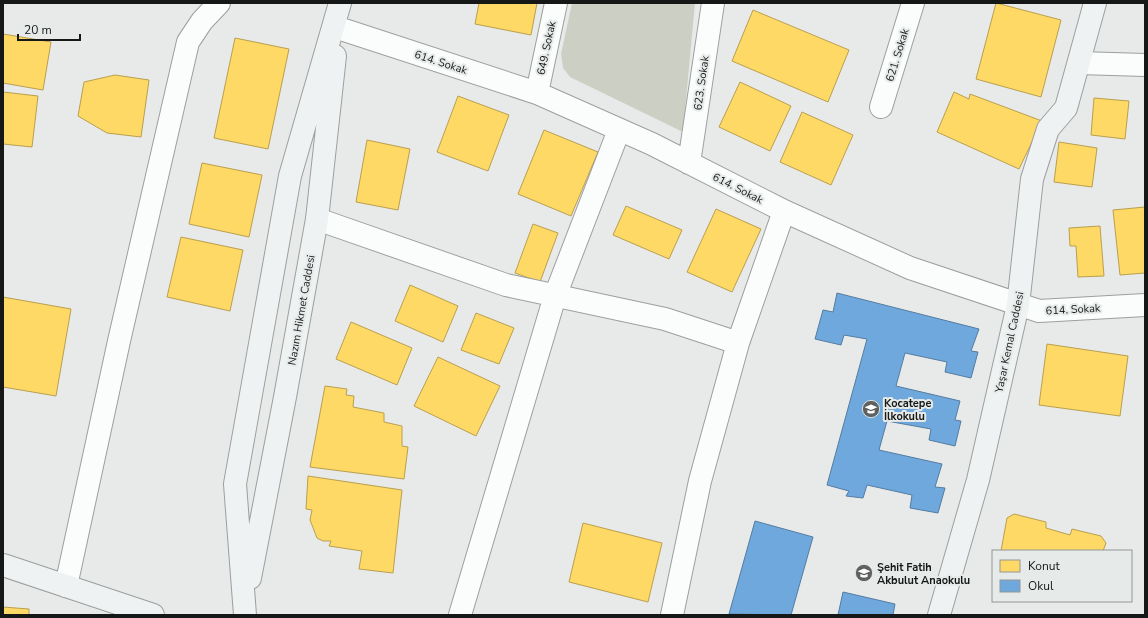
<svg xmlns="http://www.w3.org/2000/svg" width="1148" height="618" font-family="'Nunito Sans',sans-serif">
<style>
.green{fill:#ccd0c4}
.homes{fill:#ffd966;stroke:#b99f4e}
.schools{fill:#6fa8dc;stroke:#547ca1}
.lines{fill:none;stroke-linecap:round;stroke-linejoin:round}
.street-casing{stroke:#9d9f9e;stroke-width:24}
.secondary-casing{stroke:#9d9f9e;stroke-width:24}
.street{stroke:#fbfcfc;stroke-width:22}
.secondary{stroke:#eef2f2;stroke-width:22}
.labels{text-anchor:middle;stroke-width:4;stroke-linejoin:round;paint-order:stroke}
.street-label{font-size:11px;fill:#161717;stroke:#e6ebea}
.poi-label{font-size:11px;font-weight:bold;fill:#161717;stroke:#e6ebea;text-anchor:start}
</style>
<rect width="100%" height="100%" fill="#e7eae9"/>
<path class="green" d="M572,3H695L683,132L570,77L563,68L561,54Z"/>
<path class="homes" d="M479,3H537L531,35L475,24Z
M996,3L1061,20L1041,97L976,79Z
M753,10L849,50L828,102L732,61Z
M3,34L51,42L43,90L3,83Z
M235,38L289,49L268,149L214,138Z
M115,75L149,80L141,137L107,133L78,116L84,82Z
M740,82L791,106L770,151L719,127Z
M3,92L38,96L32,147L3,144Z
M954,92L969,99L970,94L1042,121L1019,169L937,132Z
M458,96L509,115L488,171L437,152Z
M1094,98L1129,101L1125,139L1091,135Z
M802,112L853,135L831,185L780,162Z
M544,130L598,152L571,216L518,194Z
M367,140L410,149L398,210L356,202Z
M1059,142L1097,148L1092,187L1054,182Z
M202,163L262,175L249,237L189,224Z
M626,206L682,230L669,259L613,235Z
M1145,207V273L1120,275L1113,210Z
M716,209L761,229L732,292L687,272Z
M533,224L558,233L540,282L515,273Z
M1100,226L1104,276L1078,277L1076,246H1070L1069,228Z
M181,237L243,250L230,311L167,297Z
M410,285L458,306L443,342L395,321Z
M3,297L71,309L56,396L3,387Z
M476,313L514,328L499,364L461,350Z
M351,322L412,348L397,385L336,359Z
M1047,344L1128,356L1120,416L1039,405Z
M438,357L500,386L476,436L414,406Z
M325,386L347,389L346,395L354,396L353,407L384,413V422L402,426V446L408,447L404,479L310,467Z
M308,476L402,490L393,573L359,569L362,551L329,546L331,541H323L317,538L310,520L312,510L306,509Z
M1014,514L1046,522V528L1070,535L1072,529L1101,536L1106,543L1103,551H1001L1007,518Z
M583,523L662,543L648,602L569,582Z
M3,607L29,609V615H3Z"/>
<path class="schools" d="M837,293L979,329L971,351L978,352L971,378L945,372L947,362L905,353L896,386L960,401L955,420L961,421L955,446L929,440L931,429L887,421L879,450L942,464L935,487L945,488L938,513L910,508L912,495L867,485L863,498L846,496L849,491L827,485L867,339L844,335L841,345L815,339L823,310L833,312Z
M755,521L813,537L791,615L729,614Z
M843,592L895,604L893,615H838Z"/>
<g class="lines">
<defs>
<path id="street" d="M338,28L537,93L652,144L784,211L910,268L1039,311L1145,305
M1079,63L1145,65
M537,93L556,3
M881,107L913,3
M689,163L713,3
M317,219L506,285L665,319L738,343
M66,586L119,341L188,42L202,21L219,3
M460,615L555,296L619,130
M672,615L700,481L738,343L784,211"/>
<path id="secondary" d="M3,565L153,615
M250,578L285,397L317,219L335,56
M245,615L235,484L290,176L340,3
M939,615L978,480L1018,305L1032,179L1048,129L1066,108L1095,3"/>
</defs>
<use href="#street" class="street-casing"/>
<use href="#secondary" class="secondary-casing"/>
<use href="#street" class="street"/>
<use href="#secondary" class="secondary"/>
</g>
<defs>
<symbol id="school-disc" viewBox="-11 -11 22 22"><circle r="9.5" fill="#5f6160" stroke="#e6ebea"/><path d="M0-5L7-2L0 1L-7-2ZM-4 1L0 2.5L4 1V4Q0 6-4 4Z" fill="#fff"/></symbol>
</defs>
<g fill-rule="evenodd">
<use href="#school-disc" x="861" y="399" width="20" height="20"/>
<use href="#school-disc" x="854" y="563" width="20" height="20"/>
</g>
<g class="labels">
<g class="street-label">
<text transform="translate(546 48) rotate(-78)" y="4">649. Sokak</text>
<text transform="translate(897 55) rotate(-73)" y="4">621. Sokak</text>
<text transform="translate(441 62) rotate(18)" y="4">614. Sokak</text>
<text transform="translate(701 83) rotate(-82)" y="4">623. Sokak</text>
<text transform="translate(738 188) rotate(27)" y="4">614. Sokak</text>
<text transform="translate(1073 309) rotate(-3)" y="4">614. Sokak</text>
<text transform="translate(301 310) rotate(-80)" y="4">Nazım Hikmet Caddesi</text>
<text transform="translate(1009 342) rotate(-78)" y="4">Yaşar Kemal Caddesi</text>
</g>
<g class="poi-label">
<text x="884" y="407">Kocatepe<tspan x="884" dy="13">İlkokulu</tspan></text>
<text x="877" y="571">Şehit Fatih<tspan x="877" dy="13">Akbulut Anaokulu</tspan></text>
</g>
</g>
<rect width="1148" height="618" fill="none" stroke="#161717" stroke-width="8"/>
<rect x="992" y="550" width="140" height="52" fill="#e6ebea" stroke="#939696"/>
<rect x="1000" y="560" width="20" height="12" fill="#ffd966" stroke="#939696"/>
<text x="1028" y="570" font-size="12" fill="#161717">Konut</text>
<rect x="1000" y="580" width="20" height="12" fill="#6fa8dc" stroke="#939696"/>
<text x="1028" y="590" font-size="12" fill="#161717">Okul</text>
<path d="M18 34v6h62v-6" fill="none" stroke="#161717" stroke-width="2"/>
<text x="24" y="34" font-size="12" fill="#161717" stroke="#e6ebea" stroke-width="3" paint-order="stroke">20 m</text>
</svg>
